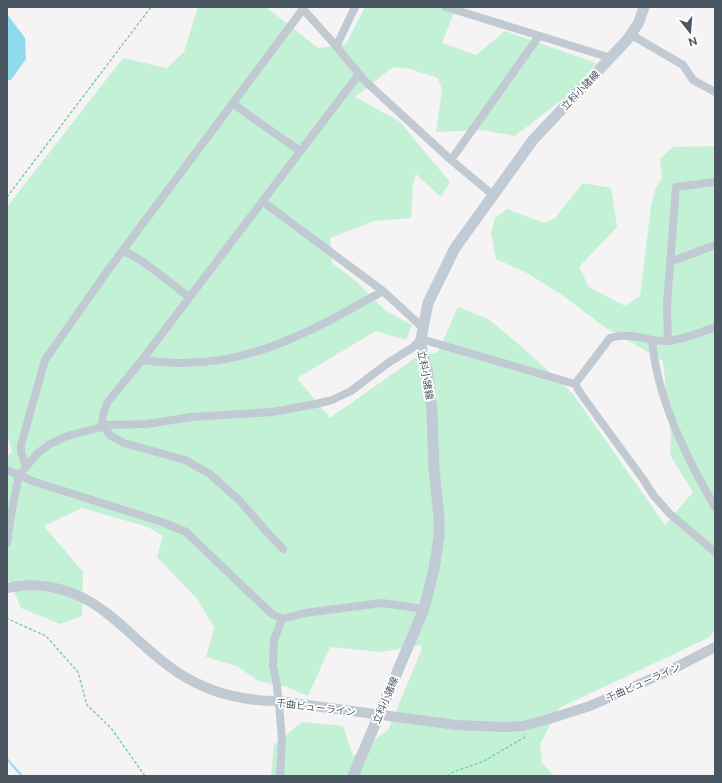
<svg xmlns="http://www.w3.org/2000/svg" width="722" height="783" font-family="'Public Sans','Noto Sans JP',sans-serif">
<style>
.green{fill:#c3f1d5}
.water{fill:#90daee}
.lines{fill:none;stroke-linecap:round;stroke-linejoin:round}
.stream{stroke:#90daee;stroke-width:2}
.path{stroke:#7ad0a6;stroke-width:1.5;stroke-dasharray:3 2;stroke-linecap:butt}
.minor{stroke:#c1cad2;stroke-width:8}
.tertiary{stroke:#c1cad2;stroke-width:10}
.secondary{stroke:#c1cbd6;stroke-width:11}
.minor-bridge{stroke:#c1cad2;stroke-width:8}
.labels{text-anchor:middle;stroke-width:3.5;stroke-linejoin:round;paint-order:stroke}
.street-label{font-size:10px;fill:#4a5661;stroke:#fff}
</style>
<rect width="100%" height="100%" fill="#f5f3f3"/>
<path class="green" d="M198,7H266L318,48L346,44L365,7H456L442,43L476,55L505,31L596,63L576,89L515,136L482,130L436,132L442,90L438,78L410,69L393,67L355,97L399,121L450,182L441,197L416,174L413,183L411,218L374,221L330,238L332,263L357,282L386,311L412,325L406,340L376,331L297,378L330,418L415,358L438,352L458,307L488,319L521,346L573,394L665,525L693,492L670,455L671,438L663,361L603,326L565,297L527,273L496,259L491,233L495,218L507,209L544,223L555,218L583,183L611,188L617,227L579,267L589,287L625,306L640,296L651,207L656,187L662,178L660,159L673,147L715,146V629L710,637L559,708L540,744L542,763L554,776H271L274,745L302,722L343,726L353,756L388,730L422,649L421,645L382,652L330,647L308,696L287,687L258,681L237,666L206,657L214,628L198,600L157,557L163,536L148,527L82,508L44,526L83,572L82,616L60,624L21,608L10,582L7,580V457L12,451L7,433V207L123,58L167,68L184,52Z"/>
<path class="water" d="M7,14L25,38L26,59L11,80H7Z"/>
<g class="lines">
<path class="stream" d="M7,759L22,776"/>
<path class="path" d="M7,197L151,7
M7,617L8,619L46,636L78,672L87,705L111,728L145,776
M447,776L453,772L482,762L525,737L524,734"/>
<path class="minor" d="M301,7L330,39L365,81L451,160L493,195
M446,7L611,58
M632,33L635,37L683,65L693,80L715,92
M336,47L355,7
M233,103L250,116L300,151
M451,160L539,36
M262,201L383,291L422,327
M123,251C145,260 170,283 189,297
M670,262L715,245
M652,340C657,398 686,457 715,507
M668,341L667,305L676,187L715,182
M142,360C235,375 305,335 383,291
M575,384L610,338C630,331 648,342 668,341C684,339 700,333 715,327
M26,467L21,452V445L45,360L106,273L303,9
M7,470L35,482L162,522L186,532L256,599L272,614L282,619L305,613L382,603L424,609
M7,543L11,515L19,475L37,454L50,444L67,436L98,428L102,425L146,424L192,417L272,412L316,404L332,400L351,391L388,363L412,348L421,339L575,384L581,394L643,479L654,496L670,514L715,552
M283,549L266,531L241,502L210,474L185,460L124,443L111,436L102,425L103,415L107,403L142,360L359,74
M277,686L273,665L274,640L282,619
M280,776L282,740L280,715"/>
<path class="tertiary" d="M7,588C15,587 23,585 31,585C101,587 126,638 177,672C207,692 243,701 278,701L456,725L505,727L523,726L549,719L590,706L671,670L715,647"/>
<path class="secondary" d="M353,776L424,609L434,569L439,537V518L434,468L432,412L427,369L422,352L421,339L428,303L455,248L533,140L627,40L638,24L644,7"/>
<path class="minor-bridge" d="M277,686L280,715"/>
</g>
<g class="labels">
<g class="street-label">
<text transform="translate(580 90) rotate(-46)" y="4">立科小諸線</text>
<text transform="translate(426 375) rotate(80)" y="4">立科小諸線</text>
<text transform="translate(643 682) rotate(-24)" y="4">千曲ビューライン</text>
<text transform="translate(385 700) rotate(-67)" y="4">立科小諸線</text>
<text transform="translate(316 707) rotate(7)" y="4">千曲ビューライン</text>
</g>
</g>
<rect width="722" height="783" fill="none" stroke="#4a5661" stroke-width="16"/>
<g transform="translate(690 32) rotate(163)" stroke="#ffffff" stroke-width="3" paint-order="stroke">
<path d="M0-3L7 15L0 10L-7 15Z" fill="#4a5661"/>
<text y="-6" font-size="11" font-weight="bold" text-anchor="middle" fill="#4a5661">N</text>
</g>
</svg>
